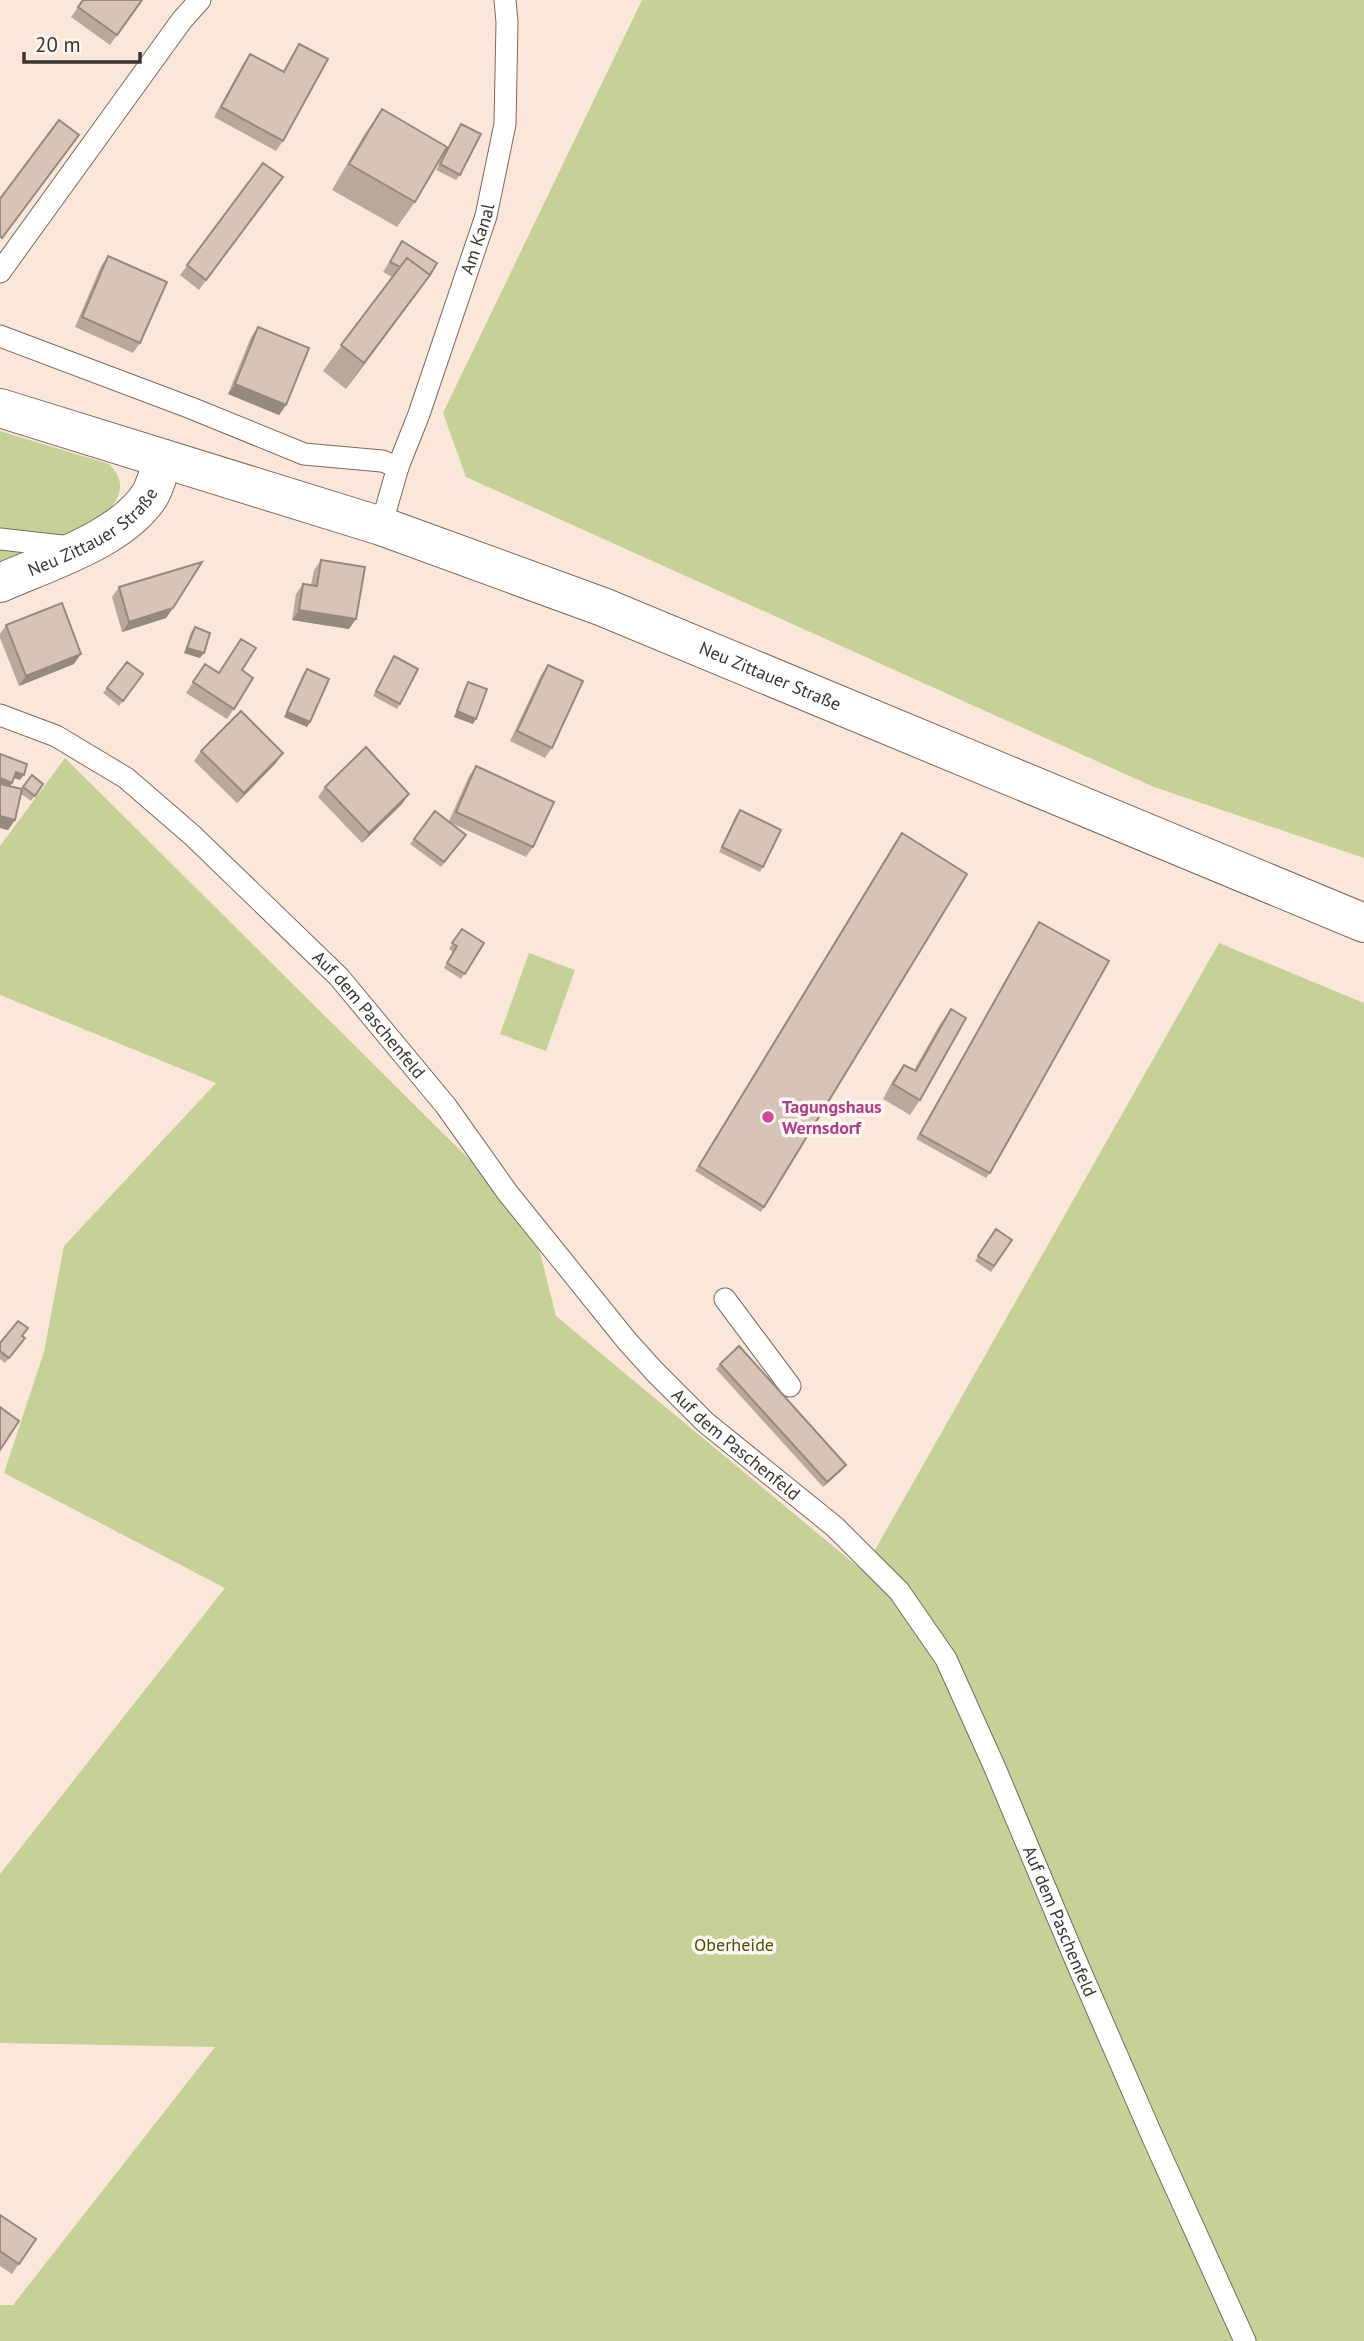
<svg xmlns="http://www.w3.org/2000/svg" width="1364" height="2341" font-family="'PT Sans',sans-serif">
<style>
.green{fill:#c6d198}
.lines{fill:none;stroke-linecap:round;stroke-linejoin:round}
.lane-casing{stroke:#7b6a5e;stroke-width:23}
.street-casing{stroke:#7b6a5e;stroke-width:40}
.secondary-casing{stroke:#7b6a5e;stroke-width:40}
.lane{stroke:#fff;stroke-width:21}
.street{stroke:#fff;stroke-width:38}
.secondary{stroke:#fff;stroke-width:38}
.wall{fill:#b9a99d}
.shaded-wall{fill:#96897f}
.building{fill:#d7c4b6;stroke:#96897f;stroke-width:2}
.hotel-dot{fill:#d1479c;stroke:#fff7f1;stroke-width:2.5}
.labels{text-anchor:middle;stroke-width:7;stroke-linejoin:round;paint-order:stroke}
.street-label{font-size:18px;fill:#3c352f;stroke:#fff7f1}
.hotel-label{font-size:18px;font-weight:bold;fill:#b23c85;stroke:#fff7f1;text-anchor:start}
.park-label{font-size:18px;fill:#495207;stroke:#fff7f1}
</style>
<rect width="100%" height="100%" fill="#fbe7d9"/>
<path class="green" d="M642,0H1364V858L1154,787L466,477L443,413Z
M0,431L109,464C126,482 122,494 108,512L0,574Z
M65,758L471,1161L539,1249L556,1316L863,1571L1219,943L1364,1003V2341H0V2305H13L215,2047L0,2043V1874L225,1588L4,1473L44,1352L64,1246L216,1083L0,995V846Z
M529,953L575,970L546,1051L500,1034Z"/>
<g class="lines">
<defs>
<g id="lane">
<path d="M0,272L182,20L200,0"/>
<path d="M0,336L191,408L304,454L382,461L398,467"/>
<path id="s1" d="M381,526L398,467L419,414L486,216L505,124L507,22L505,0"/>
<path d="M0,539L71,547"/>
<path id="s2" d="M0,715L56,736L126,778L192,835L339,977L446,1106L507,1192L627,1341L655,1372L705,1422L835,1527L899,1591L946,1659L995,1768L1076,1961L1153,2138L1245,2341"/>
<path d="M725,1299L790,1386"/>
</g>
<g id="street">
<path id="s3" d="M0,583C47,562 121,540 150,495C156,484 159,470 164,459"/>
</g>
<g id="secondary">
<path id="s4" d="M0,408L381,526L603,607L1364,923"/>
</g>
</defs>
<use href="#lane" class="lane-casing"/>
<use href="#street" class="street-casing"/>
<use href="#secondary" class="secondary-casing"/>
<use href="#lane" class="lane"/>
<use href="#street" class="street"/>
<use href="#secondary" class="secondary"/>
</g>
<path class="wall" d="M83,0H142L110,45L71,17Z
M299,44L283,141L276,151L214,117L243,64L250,54L283,71Z
M382,109L415,202L397,227L332,190L364,135Z
M461,124L460,175L456,180L436,170Z
M263,163L283,177L199,290L180,275Z
M402,241L425,283L346,389L323,371L392,277L383,272Z
M108,256L140,343L133,353L75,327L101,266Z
M258,327L286,405L279,415L228,394L251,337Z
M321,560L349,629L292,620L296,594L303,584L311,585L314,570Z
M119,587L173,608L166,618L122,632L112,597Z
M6,625L74,664L19,686L0,638V634Z
M195,627L200,658L184,653L191,632Z
M394,656L400,704L397,709L373,696Z
M127,662L143,674L119,706L103,693Z
M205,664L218,673L242,670L234,709L227,719L186,693Z
M548,665L552,748L545,758L510,741L541,675Z
M307,669L310,722L307,727L284,717L303,674Z
M468,682L473,724L454,717L465,687Z
M201,751L276,763L237,803L194,761Z
M0,754L20,780L14,778L10,786L22,789L32,775L43,784L31,801L21,794L15,820L8,830L0,828Z
M476,766L533,847L526,857L449,822L466,835L441,867L410,844L435,811L449,821L469,776Z
M325,787L409,794L402,804L362,843L318,797Z
M740,810L763,867L760,872L719,852L736,815Z
M898,838L764,1207L761,1212L695,1171Z
M1039,922L990,1173L986,1178L916,1139Z
M462,929L484,943L461,979L444,968L453,952L449,949Z
M951,1009L920,1100L910,1115L883,1099L893,1080L904,1065L914,1070L940,1024Z
M996,1229L1012,1240L991,1272L975,1261Z
M22,1336L25,1338L5,1363L0,1359V1343Z
M720,1364L842,1470L823,1487L716,1369Z
M0,2215L36,2239L12,2274L0,2266Z"/>
<path class="shaded-wall" d="M430,275L412,300L346,389L364,363Z
M235,384L286,405L279,415L228,394Z
M173,608L166,618L122,632L129,622Z
M299,610L356,619L349,629L292,620Z
M187,648L204,653L200,658L184,653Z
M81,654L74,664L19,686L26,676Z
M457,711L476,719L473,724L454,717Z
M287,712L310,722L307,727L284,717Z
M283,753L276,763L237,803L244,793Z
M16,772L24,775L20,780L12,777Z
M0,778L12,783L9,788L0,785Z
M409,794L402,804L362,843L369,833Z
M0,816L15,820L8,830L0,828Z
M846,1465L842,1470L823,1487L827,1482Z"/>
<path class="building" d="M83,0H142L117,35L78,7Z
M299,44L328,59L283,141L221,107L250,54L284,72Z
M382,109L447,147L415,202L349,164Z
M59,120L79,135L2,238L0,236V199Z
M461,124L481,134L460,175L440,164Z
M263,163L283,177L206,280L187,265Z
M402,241L437,263L430,275L407,258L400,267L390,262Z
M108,256L167,282L140,343L82,317Z
M407,258L430,275L364,363L341,345Z
M258,327L309,348L286,405L235,384Z
M321,560L365,567L356,619L299,610L303,584L317,586Z
M202,562L173,608L129,622L119,587Z
M62,603L81,654L26,676L6,625Z
M195,627L210,633L204,653L187,648Z
M241,639L256,648L242,670L253,678L234,709L193,682L205,664L219,673Z
M394,656L418,669L400,704L376,691Z
M127,662L143,674L123,701L107,688Z
M548,665L583,681L552,748L517,731Z
M307,669L329,679L310,722L287,712Z
M468,682L487,689L476,719L457,711Z
M241,711L283,753L244,793L201,751Z
M366,747L409,794L369,833L325,787Z
M0,754L27,764L24,775L16,772L12,783L0,778Z
M476,766L554,802L533,847L456,812Z
M32,775L43,784L35,796L23,787Z
M0,784L22,789L15,820L0,816Z
M740,810L781,830L763,867L722,847Z
M435,811L466,835L444,862L414,839Z
M902,833L967,874L764,1207L699,1166Z
M1039,922L1109,961L990,1173L920,1134Z
M462,929L484,943L465,974L447,963L457,946L452,943Z
M951,1009L966,1018L920,1100L893,1084L904,1065L916,1071Z
M996,1229L1012,1240L994,1266L978,1256Z
M18,1321L28,1328L22,1336L25,1338L9,1358L0,1351V1343Z
M739,1346L846,1465L827,1482L720,1364Z
M0,1407L19,1421L0,1450Z
M0,2215L36,2239L19,2264L0,2251Z"/>
<circle class="hotel-dot" cx="768" cy="1117" r="7"/>
<g class="labels">
<g class="street-label">
<text dy="6" stroke="none"><textPath href="#s1" startOffset="303">Am Kanal</textPath></text>
<text dy="6" stroke="none"><textPath href="#s3" startOffset="107">Neu Zittauer Straße</textPath></text>
<text dy="6" stroke="none"><textPath href="#s4" startOffset="816">Neu Zittauer Straße</textPath></text>
<text dy="6" stroke="none"><textPath href="#s2" startOffset="481">Auf dem Paschenfeld</textPath></text>
<text dy="6" stroke="none"><textPath href="#s2" startOffset="1048">Auf dem Paschenfeld</textPath></text>
<text dy="6" stroke="none"><textPath href="#s2" startOffset="1636">Auf dem Paschenfeld</textPath></text>
</g>
<g class="hotel-label">
<text x="782" y="1113">Tagungshaus<tspan x="782" dy="21">Wernsdorf</tspan></text>
</g>
<g class="park-label">
<text x="734" y="1951">Oberheide</text>
</g>
</g>
<path d="M24 52v10h116v-10" fill="none" stroke="#3c352f" stroke-width="3.5"/>
<text x="35" y="52" font-size="21" fill="#3c352f" stroke="#fff7f1" stroke-width="5" paint-order="stroke">20 m</text>
</svg>
